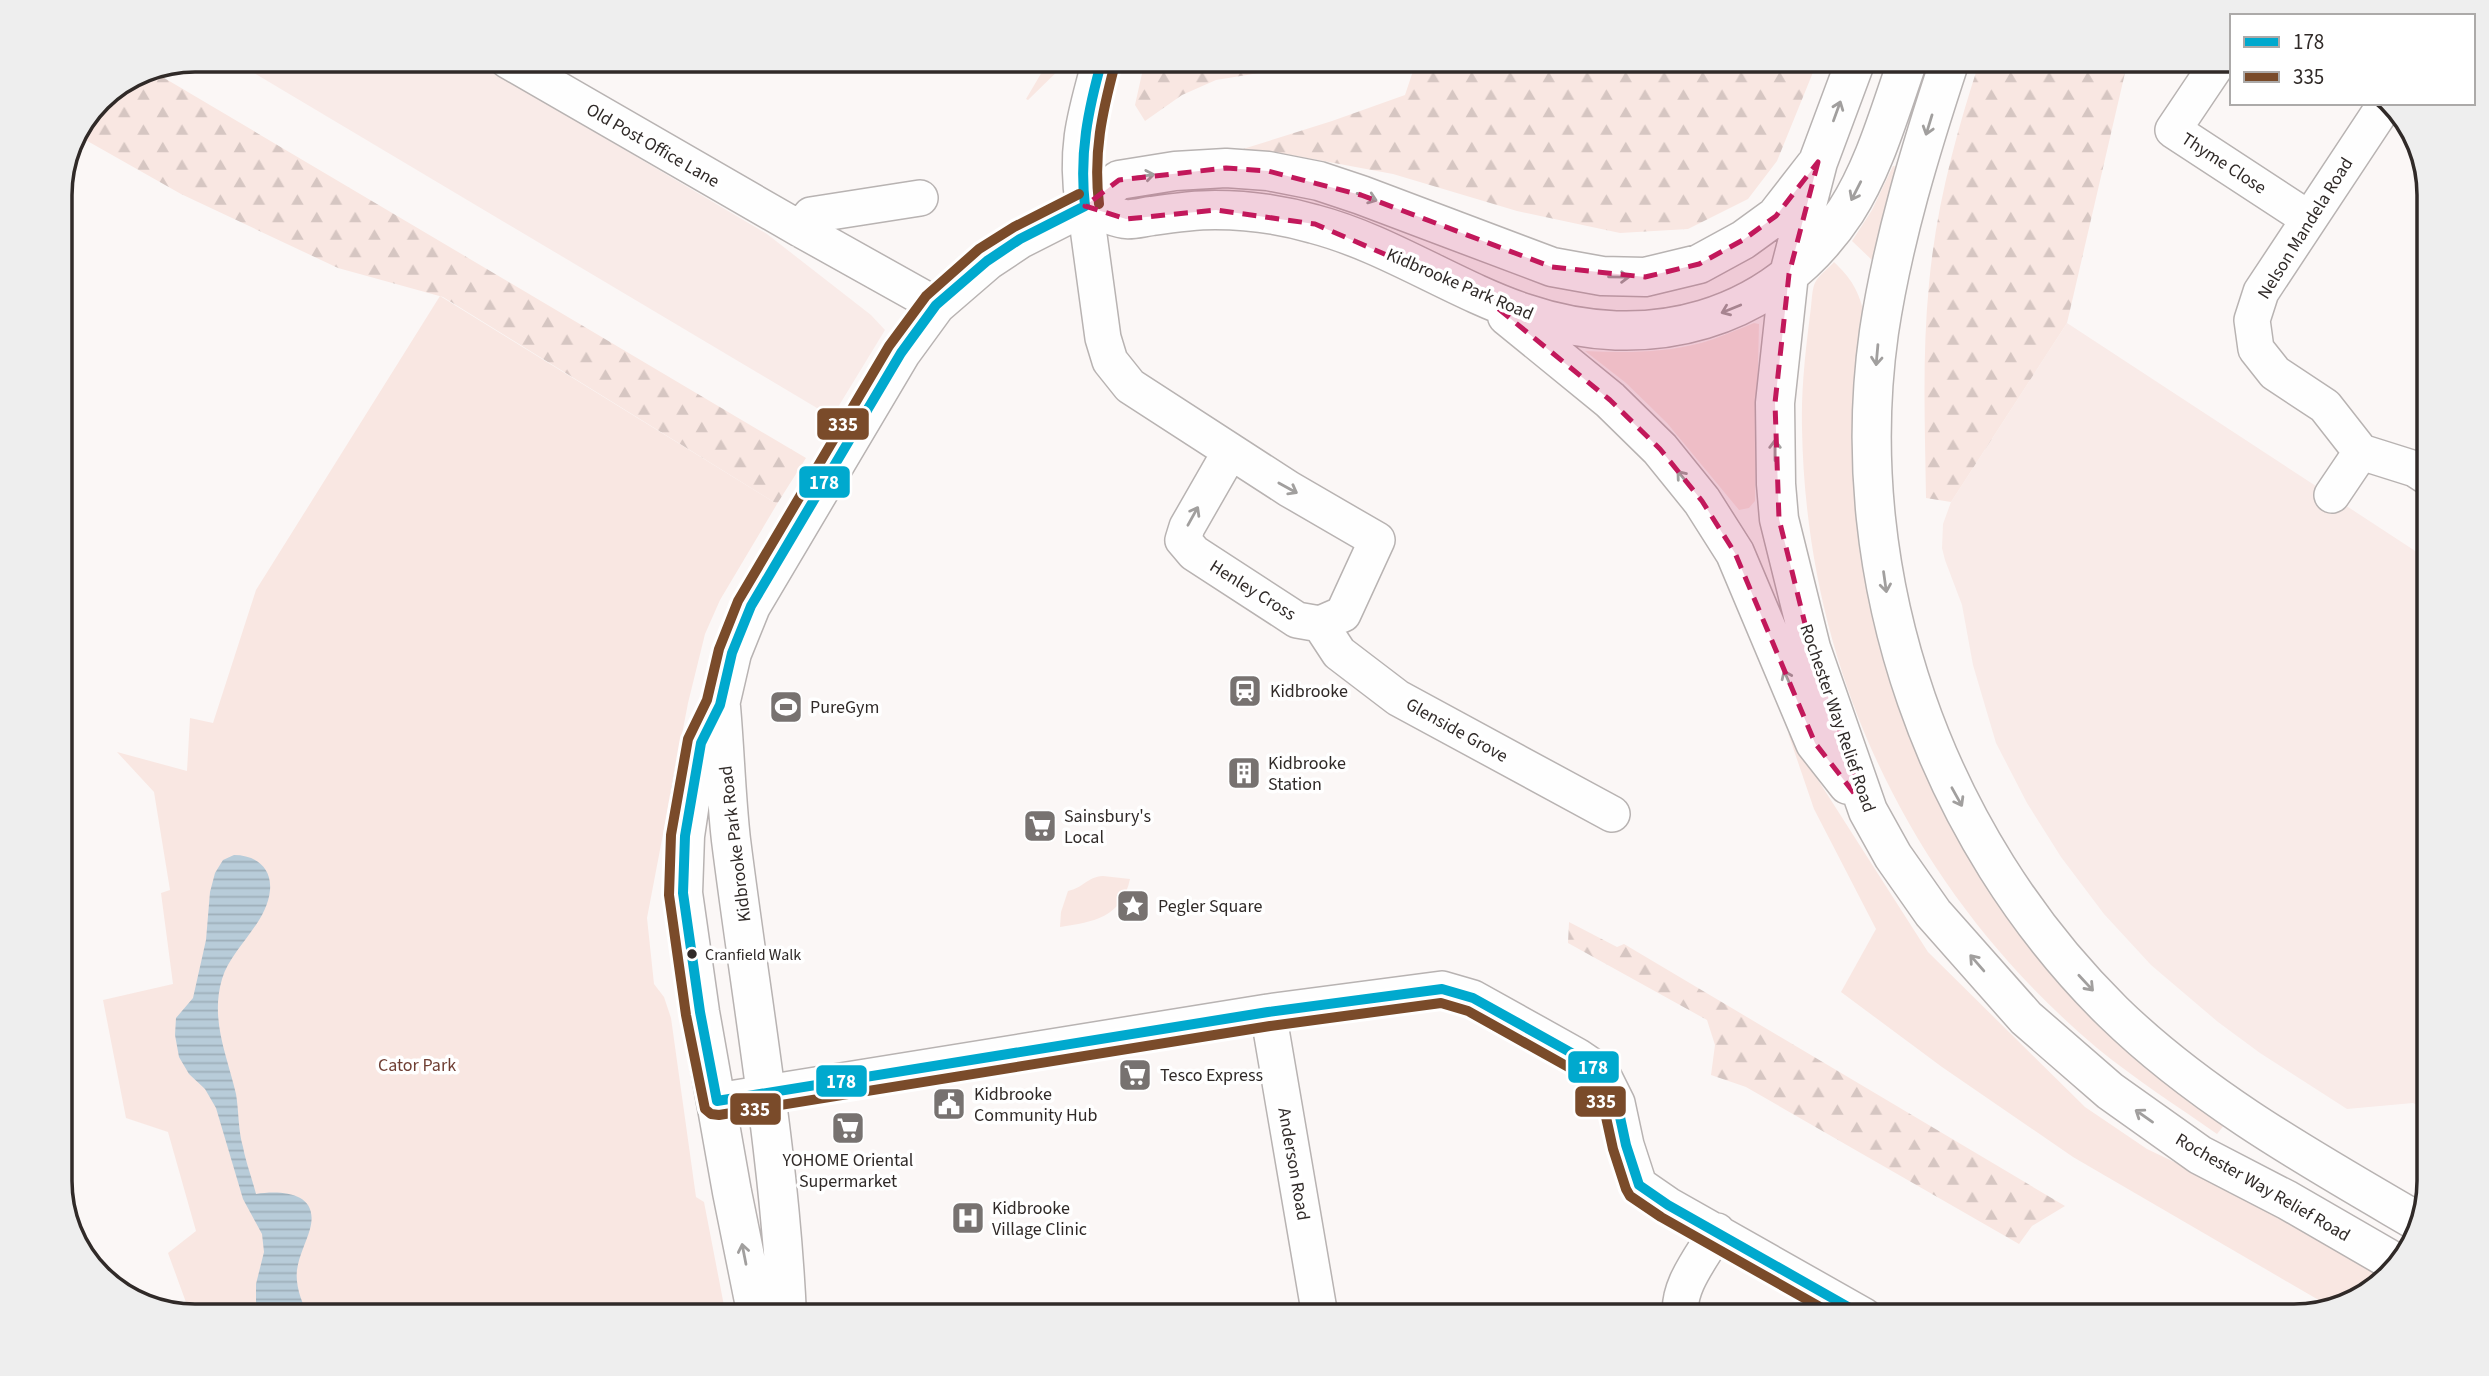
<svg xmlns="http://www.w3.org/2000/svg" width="2489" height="1376" font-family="'Source Sans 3',sans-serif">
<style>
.built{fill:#f9ebe8}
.green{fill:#f9e7e2}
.forest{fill:url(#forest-firs)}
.water{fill:url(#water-rules)}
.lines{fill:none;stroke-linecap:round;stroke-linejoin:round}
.minor-casing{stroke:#b8b3b2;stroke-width:38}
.primary-casing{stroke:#b8b3b2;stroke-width:41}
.trunk-casing{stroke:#b8b3b2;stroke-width:41}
.minor{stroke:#fefefe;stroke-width:35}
.primary{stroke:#fefefe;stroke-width:38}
.trunk{stroke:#fefefe;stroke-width:38}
.bus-1-casing{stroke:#fff;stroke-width:16}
.bus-2-casing{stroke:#fff;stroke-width:16}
.bus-1{stroke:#00a9ce;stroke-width:10}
.bus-2{stroke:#7a4b2a;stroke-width:10}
.oneway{stroke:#a19f9e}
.marked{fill:#c2185b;fill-opacity:0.2;stroke:#c2185b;stroke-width:5;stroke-dasharray:14 9;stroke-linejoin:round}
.bus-dot{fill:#302a28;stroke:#fff;stroke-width:2.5}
.labels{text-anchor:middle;stroke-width:7;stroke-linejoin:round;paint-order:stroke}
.bus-label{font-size:16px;fill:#302a28;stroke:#fff;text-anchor:start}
.street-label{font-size:18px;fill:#302a28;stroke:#fff}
.poi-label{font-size:18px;fill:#302a28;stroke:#fff;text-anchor:start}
.park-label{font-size:18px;fill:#6f3e33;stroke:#fff}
.rim{fill:none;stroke:#302a28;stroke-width:3.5}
.line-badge{stroke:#fff;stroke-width:2.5}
.badge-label{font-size:19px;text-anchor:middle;font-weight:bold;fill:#fff}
</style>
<defs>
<pattern id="forest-firs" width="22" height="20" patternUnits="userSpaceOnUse" patternTransform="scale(1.75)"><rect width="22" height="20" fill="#f9e7e2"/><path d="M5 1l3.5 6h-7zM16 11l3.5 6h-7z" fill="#d6c6c2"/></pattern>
<pattern id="water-rules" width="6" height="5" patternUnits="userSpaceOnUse" patternTransform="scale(1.75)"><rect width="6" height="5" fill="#b8ccd9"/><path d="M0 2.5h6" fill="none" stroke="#9eafba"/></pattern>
</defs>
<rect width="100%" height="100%" fill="#fbf7f6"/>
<path class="built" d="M232,60H473L767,234L871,315L885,330L832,417Z
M2067,323L2429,560V1111L2413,1103L2347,1109L2260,1053L2218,1022L2151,965L2104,914L2061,857L2027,803L1996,743L1973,665L1962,605L1945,560L1942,548L1943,524L1951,502Z"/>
<path class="green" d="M1049,60H1069L1028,100L1026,99Z
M1893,166L1898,167L1873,261L1852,241L1872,210Z
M1834,262C1851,278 1859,291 1864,314C1863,360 1861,406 1860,451C1859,474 1857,497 1858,520C1860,559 1869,598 1878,635C1916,784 1995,926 2108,1032C2143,1065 2187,1095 2225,1124L2217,1134C2177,1106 2135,1079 2097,1048C1911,891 1806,671 1802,428C1801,387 1806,347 1811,307C1812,299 1812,287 1816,281C1820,274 1829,268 1834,262Z
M440,296L777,504L720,600L705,634L688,703L647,918L654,984L664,997L671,1018L696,1197L704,1202L726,1316H191L168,1253L196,1231L168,1132L126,1118L103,1000L173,984L161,893L170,890L154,792L117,752L187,771L190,718L213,723L256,590Z
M1754,323L1759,324L1755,501L1749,508L1739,510L1667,423L1626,383L1585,351C1624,353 1663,353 1701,343C1719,338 1736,330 1754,323Z
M1788,733L1928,952L2085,1107L2147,1149L2233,1190L2383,1278L2369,1294L2329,1306L2073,1157L1942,1067L1841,992L1876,929L1814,809Z
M1103,876L1130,879C1122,917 1094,922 1060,927L1061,912L1068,891C1083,888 1087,877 1103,876Z"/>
<path class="forest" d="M1145,60H1818L1777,161L1748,199L1688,229L1620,233L1517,211L1393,174L1286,154L1243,149L1332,121L1405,95L1414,68L1259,73L1216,80L1182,95L1145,121L1135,105Z
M1980,60H2128L2067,323L1951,502L1926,498C1925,427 1922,355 1929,284C1936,207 1956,133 1980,60Z
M149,69L806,458L777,504L443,297L338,268L181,194L75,134L99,99L144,70Z
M1569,922L1617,947L1624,944L2065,1206L2032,1226L2019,1244L1746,1087L1711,1075L1715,1045L1707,1020L1568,943Z"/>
<path class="water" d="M234,855C255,855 272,867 270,890C267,924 232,947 222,979C210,1020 227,1055 236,1094C239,1112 238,1130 243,1147C246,1163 252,1178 256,1194C281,1190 320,1192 310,1229C306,1243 299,1255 297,1270C295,1285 302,1304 309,1316H261L256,1302V1284L264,1252L262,1234L243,1199L216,1108L205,1089L189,1074L179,1057L175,1035L176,1018L193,998L206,940L210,892L215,873L223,860Z"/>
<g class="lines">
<defs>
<path id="minor" d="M507,60L800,229L936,305
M2220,60L2173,130L2309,219
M2386,103L2261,292L2252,320L2256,349L2275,373L2325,406L2361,452L2415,469L2429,478
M1085,206L1103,338L1110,361L1130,386L1289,489L1377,540L1343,614L1320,624L1297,620L1194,553L1183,540L1187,527L1230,452
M800,229L811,215L920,198
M2332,495L2361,452
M1320,624L1339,653L1398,698L1612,814
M1268,1012L1320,1316
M717,1101L1268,1012L1442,989L1473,998L1577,1056L1602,1073L1617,1103L1626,1145L1639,1185L1668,1205L1864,1316
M1681,1316C1676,1287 1703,1256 1717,1231"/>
<path id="primary" d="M1085,206C1076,147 1087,115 1102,60"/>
<path id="trunk" d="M1856,60L1818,162L1789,274L1775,403L1776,484L1779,519L1811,648L1868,811L1893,856L1933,913L2026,1018L2110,1091L2200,1155L2287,1200L2396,1263
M1950,60C1921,148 1893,239 1879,332C1844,579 1936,838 2113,1012C2202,1099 2314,1161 2420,1223
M1085,206C1098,210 1112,217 1125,219C1133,220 1143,217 1152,216C1172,213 1194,210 1215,210C1247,210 1283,215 1314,224C1387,243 1453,289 1524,313C1647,355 1773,322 1846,211C1875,166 1890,110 1908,60
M1507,316L1610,400L1660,449L1702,501L1735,553L1815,743L1848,785
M721,707C725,752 726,796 731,840C751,999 780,1157 787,1316
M757,1316L732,1192L700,1012L683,893L685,836L692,789L701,743L720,705L732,653L751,606L901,353L936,305L987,261L1020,239L1085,206L1119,180L1175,171L1226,168L1268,171L1319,181L1361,195L1552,267L1602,276L1645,277L1699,264L1743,240L1776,216L1818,162"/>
</defs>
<use href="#minor" class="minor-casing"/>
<use href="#primary" class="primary-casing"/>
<use href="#trunk" class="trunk-casing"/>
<use href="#minor" class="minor"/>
<use href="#primary" class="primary"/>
<use href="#trunk" class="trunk"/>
<defs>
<path id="bus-1" d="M1085,206L1020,239L987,261L936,305L901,353L751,606L732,653L720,705L701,743L685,836L683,893L700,1012L717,1101L1268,1012L1442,989L1473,998L1577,1056L1602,1073L1617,1103L1626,1145L1639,1185L1668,1205L1864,1316
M1085,206C1079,154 1088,110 1102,60"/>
<path id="bus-2" d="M1079,194L1014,227L979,249L926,296L889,346L738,601L719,649L707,700L688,739L671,835L669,895L686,1015L705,1109L711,1114L719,1115L1270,1026L1441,1003L1468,1011L1570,1068L1591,1083L1604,1108L1613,1149L1626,1189L1630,1196L1661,1217L1836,1316
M1099,204C1093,153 1102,113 1115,64"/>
</defs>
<use href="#bus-1" class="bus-1-casing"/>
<use href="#bus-2" class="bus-2-casing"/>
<use href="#bus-1" class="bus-1"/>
<use href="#bus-2" class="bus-2"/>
</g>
<defs><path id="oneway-shaft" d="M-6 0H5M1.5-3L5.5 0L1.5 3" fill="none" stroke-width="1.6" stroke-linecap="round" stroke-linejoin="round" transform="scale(1.75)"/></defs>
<g class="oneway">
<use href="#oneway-shaft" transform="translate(1837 111) rotate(-70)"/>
<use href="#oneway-shaft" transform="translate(1929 125) rotate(107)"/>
<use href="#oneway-shaft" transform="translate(1144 176) rotate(-9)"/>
<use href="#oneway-shaft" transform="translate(1856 191) rotate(117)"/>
<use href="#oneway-shaft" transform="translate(1367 197) rotate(20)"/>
<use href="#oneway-shaft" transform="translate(1619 277) rotate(1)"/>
<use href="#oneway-shaft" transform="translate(1731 309) rotate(158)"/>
<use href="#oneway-shaft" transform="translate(1877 355) rotate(95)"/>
<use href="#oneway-shaft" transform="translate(1775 450) rotate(-90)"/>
<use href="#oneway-shaft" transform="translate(1684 479) rotate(-129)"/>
<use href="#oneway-shaft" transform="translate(1288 488) rotate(29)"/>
<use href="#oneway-shaft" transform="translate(1193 516) rotate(-61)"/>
<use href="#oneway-shaft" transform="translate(1885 582) rotate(82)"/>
<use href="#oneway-shaft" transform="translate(1788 680) rotate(-114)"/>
<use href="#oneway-shaft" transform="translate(1957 797) rotate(61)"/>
<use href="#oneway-shaft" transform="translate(1977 963) rotate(-131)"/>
<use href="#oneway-shaft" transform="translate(2086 983) rotate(47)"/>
<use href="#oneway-shaft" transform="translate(2144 1116) rotate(-145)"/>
<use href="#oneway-shaft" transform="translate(744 1254) rotate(-101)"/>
</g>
<path class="marked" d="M1818,162L1789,274L1775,403L1779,519L1811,648L1868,811L1815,743L1735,553L1702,501L1660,449L1610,400L1484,297L1315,224L1216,210L1126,219L1085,206L1119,180L1226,168L1268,171L1361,195L1552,267L1645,277L1699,264L1743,240L1776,216Z"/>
<defs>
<symbol id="station-square" viewBox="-11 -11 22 22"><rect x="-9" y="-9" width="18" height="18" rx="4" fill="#777270" stroke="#fff"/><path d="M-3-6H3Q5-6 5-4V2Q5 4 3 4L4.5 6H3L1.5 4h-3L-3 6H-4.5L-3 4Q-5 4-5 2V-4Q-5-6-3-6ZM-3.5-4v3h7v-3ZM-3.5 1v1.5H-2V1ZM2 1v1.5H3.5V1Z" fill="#fff"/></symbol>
<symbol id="stadium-square" viewBox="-11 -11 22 22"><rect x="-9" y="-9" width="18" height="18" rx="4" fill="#777270" stroke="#fff"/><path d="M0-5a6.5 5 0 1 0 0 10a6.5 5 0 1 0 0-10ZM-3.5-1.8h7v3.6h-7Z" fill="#fff"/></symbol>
<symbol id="building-square" viewBox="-11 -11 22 22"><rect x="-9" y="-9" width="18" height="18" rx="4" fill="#777270" stroke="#fff"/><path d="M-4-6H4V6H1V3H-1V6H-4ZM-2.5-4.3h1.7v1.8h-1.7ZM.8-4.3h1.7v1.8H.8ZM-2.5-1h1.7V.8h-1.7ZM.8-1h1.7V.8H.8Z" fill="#fff"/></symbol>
<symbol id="supermarket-square" viewBox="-11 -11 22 22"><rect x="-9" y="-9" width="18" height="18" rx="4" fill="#777270" stroke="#fff"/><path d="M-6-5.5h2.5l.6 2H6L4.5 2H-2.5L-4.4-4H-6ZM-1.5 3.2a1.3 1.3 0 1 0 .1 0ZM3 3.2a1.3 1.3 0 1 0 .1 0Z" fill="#fff"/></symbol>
<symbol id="sight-square" viewBox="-11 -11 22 22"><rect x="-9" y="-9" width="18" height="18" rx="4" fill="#777270" stroke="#fff"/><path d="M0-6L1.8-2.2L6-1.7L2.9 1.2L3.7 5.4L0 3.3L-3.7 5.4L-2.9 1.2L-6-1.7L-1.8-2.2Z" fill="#fff"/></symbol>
<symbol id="civic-square" viewBox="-11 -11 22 22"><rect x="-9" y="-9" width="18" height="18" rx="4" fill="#777270" stroke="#fff"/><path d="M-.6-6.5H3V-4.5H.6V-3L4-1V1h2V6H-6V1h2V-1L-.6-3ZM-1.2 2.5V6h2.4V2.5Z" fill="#fff"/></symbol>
<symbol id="hospital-square" viewBox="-11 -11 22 22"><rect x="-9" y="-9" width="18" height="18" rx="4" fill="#777270" stroke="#fff"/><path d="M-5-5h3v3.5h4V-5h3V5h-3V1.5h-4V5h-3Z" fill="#fff"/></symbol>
</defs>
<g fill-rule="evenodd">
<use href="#station-square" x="1226" y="672" width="38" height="38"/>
<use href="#stadium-square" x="767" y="688" width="38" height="38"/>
<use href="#building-square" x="1225" y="754" width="38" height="38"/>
<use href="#supermarket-square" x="1021" y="807" width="38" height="38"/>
<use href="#sight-square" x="1114" y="887" width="38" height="38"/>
<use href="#supermarket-square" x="1116" y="1056" width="38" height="38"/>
<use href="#civic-square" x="930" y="1085" width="38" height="38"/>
<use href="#supermarket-square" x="829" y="1109" width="38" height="38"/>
<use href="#hospital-square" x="949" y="1199" width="38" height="38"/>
</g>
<circle class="bus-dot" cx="692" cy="954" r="6"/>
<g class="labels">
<g class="bus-label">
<text x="705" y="960">Cranfield Walk</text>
</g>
<g class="street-label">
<text transform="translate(653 145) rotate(30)" y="6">Old Post Office Lane</text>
<text transform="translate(2224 163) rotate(33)" y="6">Thyme Close</text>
<text transform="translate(2305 228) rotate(-58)" y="6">Nelson Mandela Road</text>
<text transform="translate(1460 284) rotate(23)" y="6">Kidbrooke Park Road</text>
<text transform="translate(1253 590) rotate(32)" y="6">Henley Cross</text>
<text transform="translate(1838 718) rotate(71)" y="6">Rochester Way Relief Road</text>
<text transform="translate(1457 730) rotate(29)" y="6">Glenside Grove</text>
<text transform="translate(735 844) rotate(-97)" y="6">Kidbrooke Park Road</text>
<text transform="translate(1294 1164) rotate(80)" y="6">Anderson Road</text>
<text transform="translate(2263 1187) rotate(30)" y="6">Rochester Way Relief Road</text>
</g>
<g class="poi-label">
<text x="1270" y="697">Kidbrooke</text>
<text x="810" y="713">PureGym</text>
<text x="1268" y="769">Kidbrooke<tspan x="1268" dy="21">Station</tspan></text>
<text x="1064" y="822">Sainsbury's<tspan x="1064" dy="21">Local</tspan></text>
<text x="1158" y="912">Pegler Square</text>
<text x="1160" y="1081">Tesco Express</text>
<text x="974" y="1100">Kidbrooke<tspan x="974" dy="21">Community Hub</tspan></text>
<text x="848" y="1166" text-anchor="middle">YOHOME Oriental<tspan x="848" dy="21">Supermarket</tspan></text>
<text x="992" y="1214">Kidbrooke<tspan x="992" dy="21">Village Clinic</tspan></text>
</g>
<g class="park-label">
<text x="417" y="1071">Cator Park</text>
</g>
</g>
<path d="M0 0H2489V1376H0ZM195 72H2294A123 123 0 0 1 2417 195V1181A123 123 0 0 1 2294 1304H195A123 123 0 0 1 72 1181V195A123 123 0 0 1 195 72Z" fill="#eee" fill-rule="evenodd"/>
<path class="rim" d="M195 72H2294A123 123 0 0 1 2417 195V1181A123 123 0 0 1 2294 1304H195A123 123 0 0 1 72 1181V195A123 123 0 0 1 195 72Z"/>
<g class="line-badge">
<rect x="816" y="407" width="54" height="34" rx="7" fill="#7a4b2a"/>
<rect x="798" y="465" width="53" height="34" rx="7" fill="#00a9ce"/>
<rect x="1567" y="1050" width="53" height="34" rx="7" fill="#00a9ce"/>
<rect x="815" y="1064" width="53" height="34" rx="7" fill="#00a9ce"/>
<rect x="1574" y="1085" width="53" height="33" rx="7" fill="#7a4b2a"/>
<rect x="729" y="1092" width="53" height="34" rx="7" fill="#7a4b2a"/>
</g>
<g class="badge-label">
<text x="843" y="431">335</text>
<text x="824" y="489">178</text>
<text x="1593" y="1074">178</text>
<text x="841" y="1088">178</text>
<text x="1601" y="1108">335</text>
<text x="755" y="1116">335</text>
</g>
<rect x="2230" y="14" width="245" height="91" fill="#ffffff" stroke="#acaaa9" stroke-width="2"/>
<rect x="2244" y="37" width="35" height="10" fill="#00a9ce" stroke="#acaaa9" stroke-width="2"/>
<text x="2293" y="49" font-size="21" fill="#302a28">178</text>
<rect x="2244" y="72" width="35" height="10" fill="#7a4b2a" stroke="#acaaa9" stroke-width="2"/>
<text x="2293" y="84" font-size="21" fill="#302a28">335</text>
</svg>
